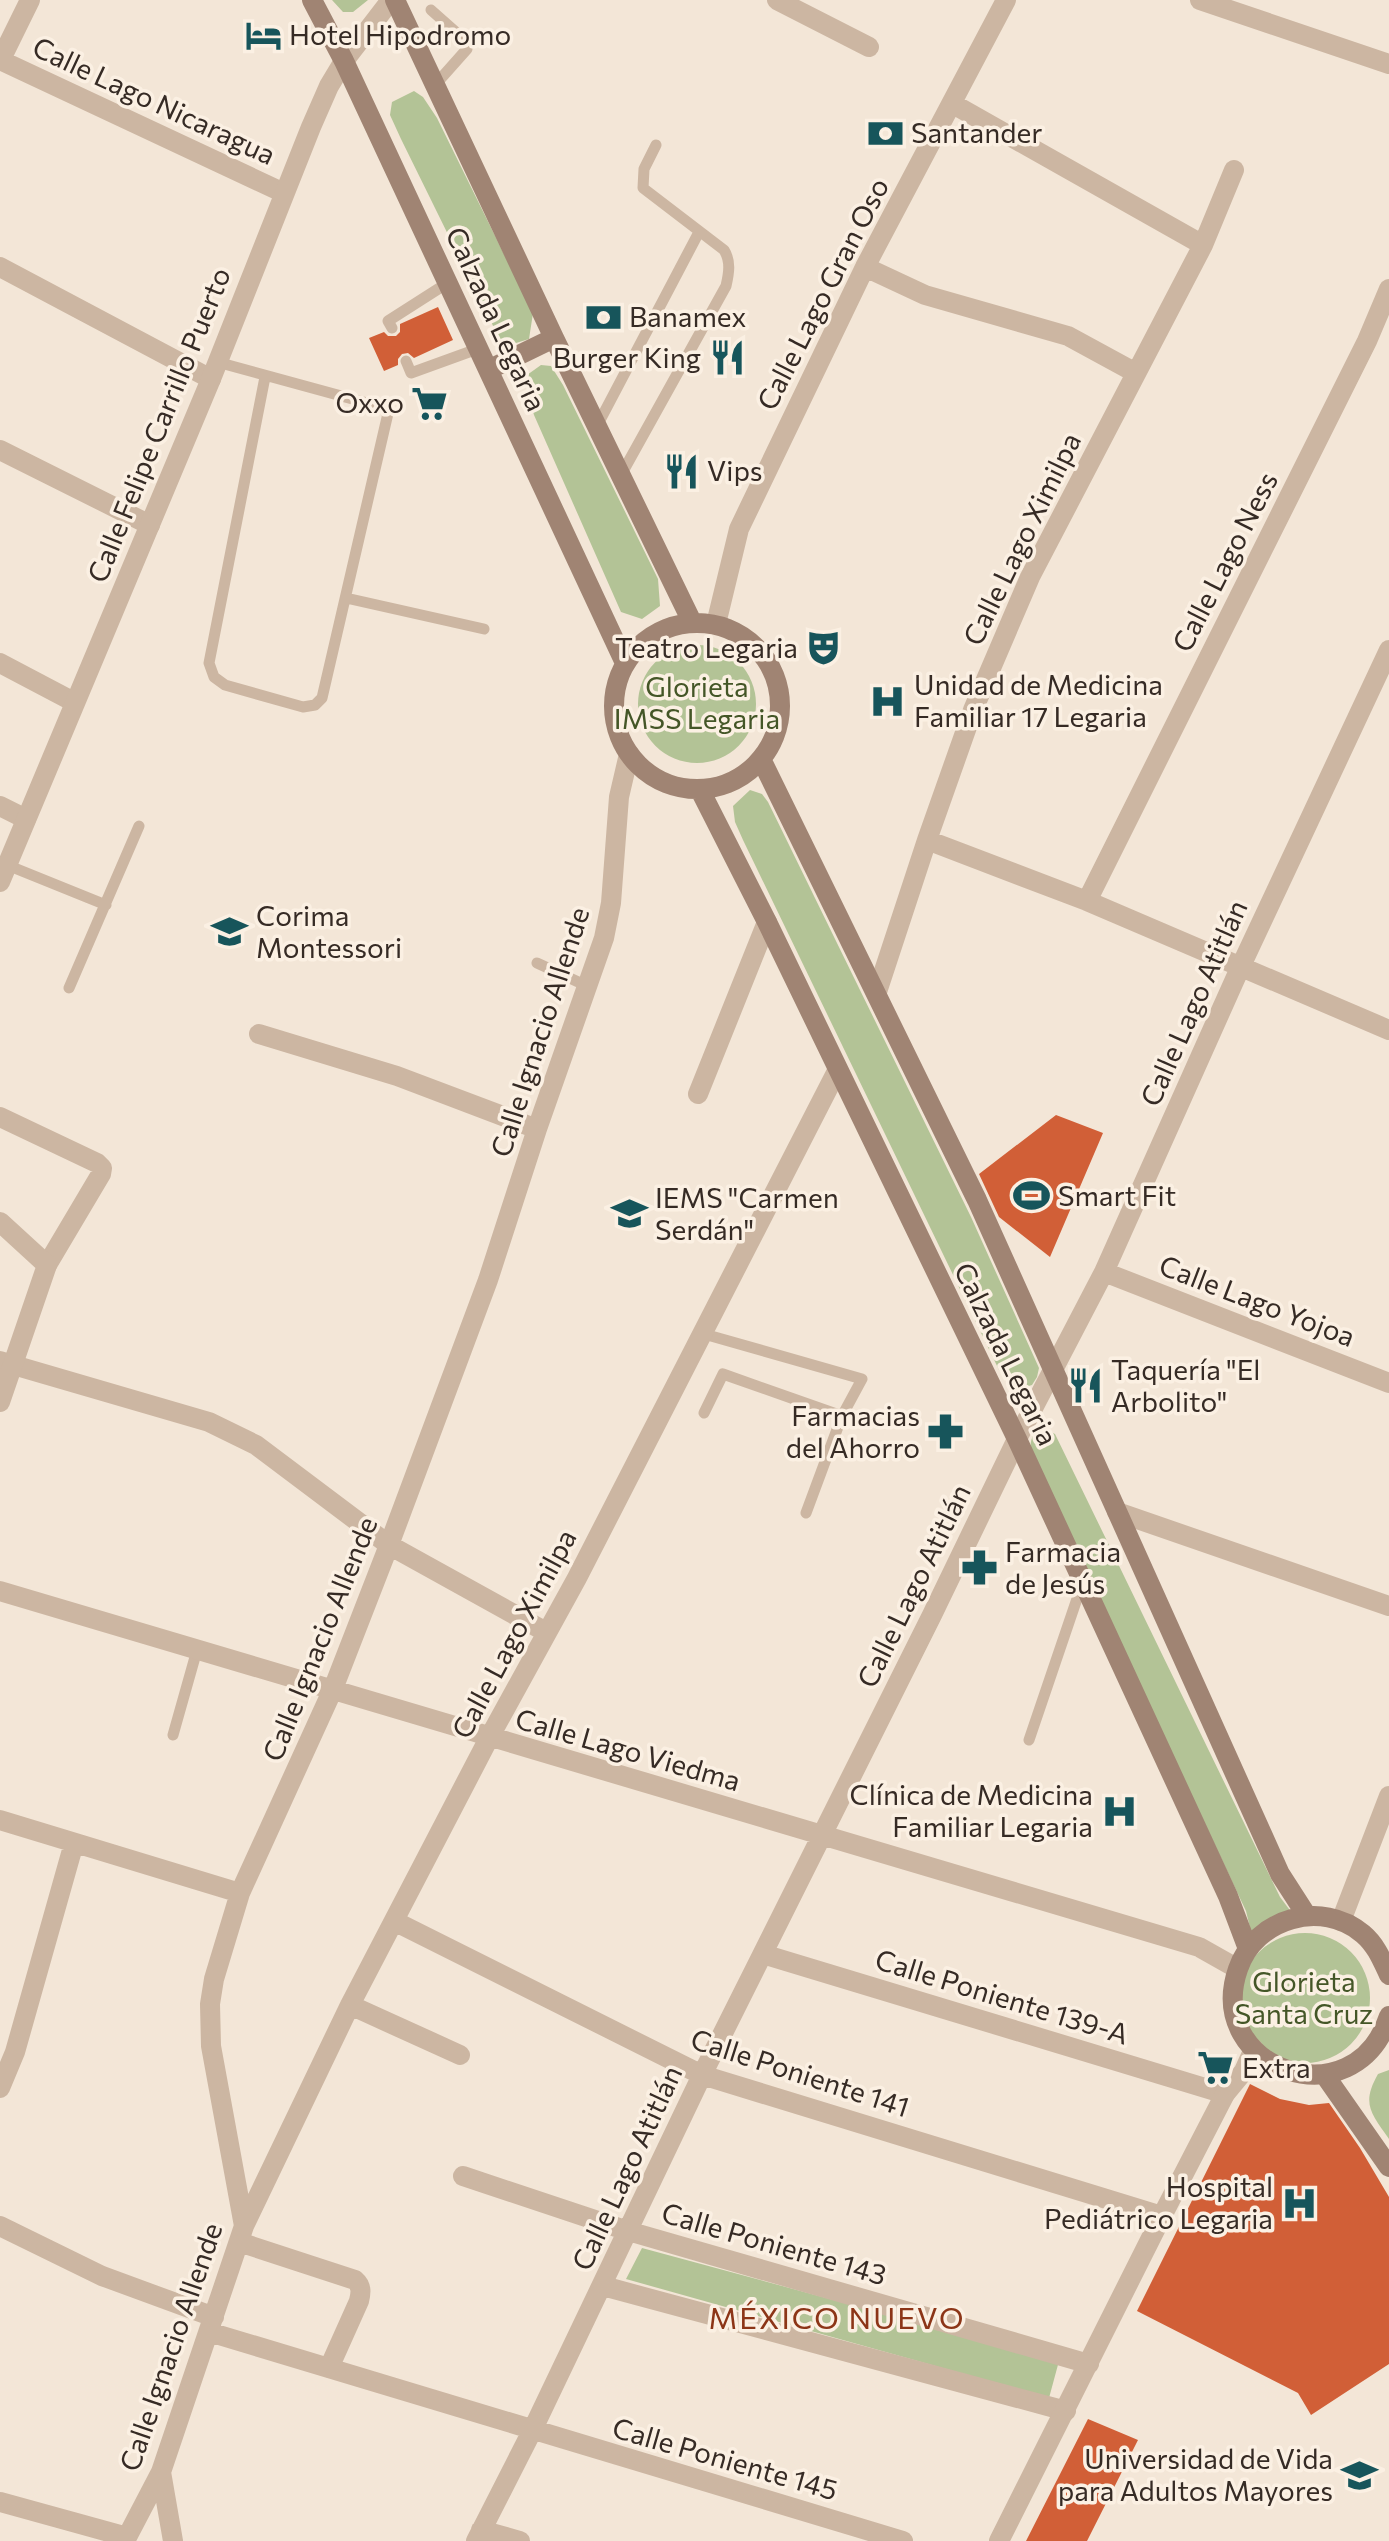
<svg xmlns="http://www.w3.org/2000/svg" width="1389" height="2541" font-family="Commissioner,sans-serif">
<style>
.green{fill:#b3c396}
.building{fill:#d15f37}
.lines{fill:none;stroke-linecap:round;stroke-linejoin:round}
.service{stroke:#ccb6a2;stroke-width:11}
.minor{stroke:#ccb6a2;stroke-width:20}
.tertiary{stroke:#ccb6a2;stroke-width:20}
.secondary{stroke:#a08473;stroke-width:20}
.labels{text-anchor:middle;stroke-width:7;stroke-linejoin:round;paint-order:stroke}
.poi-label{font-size:28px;fill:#362b25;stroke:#fbf0e3;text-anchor:start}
.street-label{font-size:28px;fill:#362b25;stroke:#fbf0e3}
.park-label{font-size:28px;fill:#445627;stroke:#fbf0e3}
.neighbourhood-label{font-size:30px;letter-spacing:2px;fill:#8c3517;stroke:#fbf0e3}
</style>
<rect width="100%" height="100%" fill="#f3e6d7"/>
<path class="green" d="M332,0H368L353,12H343Z
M414,91L423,97L437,118L533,313L529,339L516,343L501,342L401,139L390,115L392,102Z
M541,365L551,366L563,385L658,579L660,606L642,619L621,612L534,415L528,394L527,375Z
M638 704a59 59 0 1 1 118 0a59 59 0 1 1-118 0Z
M750,790L762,794L768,802L971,1217L1039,1368L1037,1377L1032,1385L1022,1388L1010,1387L999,1370L743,840L735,822L733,806Z
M1046,1429L1055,1434L1280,1897L1292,1913L1251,1932L1246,1911L1032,1457C1029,1444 1030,1430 1046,1429Z
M1240 1998a65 65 0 1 1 130 0a65 65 0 1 1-130 0Z
M1389,2070V2139C1371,2113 1361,2104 1378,2074Z
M642,2248L1059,2361L1049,2398L626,2279Z"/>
<path class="building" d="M438,307L453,340L414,358L408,353L402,354L398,359V365L384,371L369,338L384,332L388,336H396L400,332V324Z
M1056,1115L1103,1133L1050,1257L999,1217L979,1174Z
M1250,2084L1280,2099L1309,2105L1329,2103L1360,2148L1389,2197V2364L1311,2415L1298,2393L1137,2311Z
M1088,2419L1138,2440L1087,2541H1026Z"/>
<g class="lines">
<path class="service" d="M431,10L466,41L467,49L435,85
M392,328L388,321L449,282
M406,361L411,373L480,348
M217,362L389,409L322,698L315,705L303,707L225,685L214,677L209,663L265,377
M597,426L699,232
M621,475L726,286C729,273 731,261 724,250L643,188L644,169L656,145
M346,598L484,629
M7,865L106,905
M537,963L587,986
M69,988L139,826
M704,1334L862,1379L842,1416L806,1513
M704,1413L723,1374L842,1416
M173,1735L197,1650
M1029,1740L1082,1584"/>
<path class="minor" d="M777,0L869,47
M1200,0L1389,64
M0,60L284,193
M0,61L30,0
M953,104L1203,245
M0,267L211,379
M865,267L925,295L1068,336L1136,373
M0,450L150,525
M716,624L739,529L865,267L1006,0
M0,663L74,702
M0,806L26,819
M927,840L1087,901L1389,1030
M1087,901L1367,341L1389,289
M877,992L927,840L973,710L1030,577L1203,245L1234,170
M259,1034L397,1076L537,1129
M698,1094L767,922
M0,1117L97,1163L102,1168L101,1174L47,1265
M1104,1272L1389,1383
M0,1361L209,1422L256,1445L389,1545L546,1632
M1117,1512L1389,1606
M0,1591C399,1711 799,1828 1199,1947L1238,1969
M0,1820L240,1893
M394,1921L702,2075L1162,2216
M1341,1921L1389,1796
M763,1954L1225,2094
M350,2005L460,2055
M0,2088L15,2052L74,1843
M463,2176L628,2231L1089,2364
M0,2226L102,2276L214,2317
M244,2226L350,2005L489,1738L577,1578L837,1071
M239,2242L355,2280C362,2286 361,2293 359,2301L329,2368
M603,2286L1066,2411
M209,2332L903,2541
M161,2472L173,2541
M0,2502L127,2537
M481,2530L520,2541
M125,2541L161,2472L244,2226L211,2046L210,2004L214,1979L240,1893L333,1689L389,1545L488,1280L537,1129L604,938L611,903L619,797L629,754
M476,2541L532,2431L702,2075L932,1615L1017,1439L1104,1272L1240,968L1389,650"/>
<path class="tertiary" d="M0,882L211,379L311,127L329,86L344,61L391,0
M0,1222L47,1265L0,1402
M999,2541L1162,2216L1225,2094L1244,2071L1254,2049"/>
<path class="secondary" d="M312,0L344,61L625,663
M395,0L554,338L692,622
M490,369L554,338
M614 706a83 83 0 1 1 166 0a83 83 0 1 1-166 0Z
M761,759L977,1200L1280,1874L1307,1916
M700,790L767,922L1017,1439L1228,1896L1248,1949
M1389,1975C1382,1960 1376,1945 1363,1934C1322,1899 1255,1918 1238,1969C1203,2070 1355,2122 1389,2016
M1324,2074L1389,2167"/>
</g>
<defs>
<symbol id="hotel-bare" viewBox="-9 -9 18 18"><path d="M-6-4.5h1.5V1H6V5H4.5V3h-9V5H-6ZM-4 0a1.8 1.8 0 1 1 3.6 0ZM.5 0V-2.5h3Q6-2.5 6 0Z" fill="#17555b" stroke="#fbf0e3" stroke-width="2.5" paint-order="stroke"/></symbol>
<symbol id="bank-bare" viewBox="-9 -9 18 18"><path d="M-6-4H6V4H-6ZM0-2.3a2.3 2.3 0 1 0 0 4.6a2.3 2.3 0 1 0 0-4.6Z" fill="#17555b" stroke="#fbf0e3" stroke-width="2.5" paint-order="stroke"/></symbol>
<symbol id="restaurant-bare" viewBox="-9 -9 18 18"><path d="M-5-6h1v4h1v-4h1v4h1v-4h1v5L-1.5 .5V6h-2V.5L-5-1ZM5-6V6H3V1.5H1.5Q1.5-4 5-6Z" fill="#17555b" stroke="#fbf0e3" stroke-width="2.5" paint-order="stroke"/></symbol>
<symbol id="supermarket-bare" viewBox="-9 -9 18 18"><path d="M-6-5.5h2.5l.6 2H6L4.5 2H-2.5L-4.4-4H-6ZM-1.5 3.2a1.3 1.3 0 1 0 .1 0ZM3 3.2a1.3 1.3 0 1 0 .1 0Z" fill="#17555b" stroke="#fbf0e3" stroke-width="2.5" paint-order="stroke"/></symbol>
<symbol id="theatre-bare" viewBox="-9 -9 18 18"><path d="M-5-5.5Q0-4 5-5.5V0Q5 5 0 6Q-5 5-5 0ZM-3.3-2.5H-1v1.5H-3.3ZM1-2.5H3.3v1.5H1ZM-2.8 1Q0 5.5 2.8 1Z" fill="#17555b" stroke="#fbf0e3" stroke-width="2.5" paint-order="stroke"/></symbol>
<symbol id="hospital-bare" viewBox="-9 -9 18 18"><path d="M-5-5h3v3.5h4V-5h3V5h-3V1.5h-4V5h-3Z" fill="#17555b" stroke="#fbf0e3" stroke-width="2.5" paint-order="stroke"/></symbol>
<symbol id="school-bare" viewBox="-9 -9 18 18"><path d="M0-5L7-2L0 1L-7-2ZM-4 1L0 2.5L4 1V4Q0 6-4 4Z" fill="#17555b" stroke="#fbf0e3" stroke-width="2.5" paint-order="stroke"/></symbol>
<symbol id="stadium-bare" viewBox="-9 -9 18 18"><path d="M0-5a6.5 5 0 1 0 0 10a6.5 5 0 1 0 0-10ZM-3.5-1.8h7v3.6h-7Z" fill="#17555b" stroke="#fbf0e3" stroke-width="2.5" paint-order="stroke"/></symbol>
<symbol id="university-bare" viewBox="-9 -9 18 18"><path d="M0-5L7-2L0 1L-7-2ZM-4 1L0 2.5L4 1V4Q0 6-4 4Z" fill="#17555b" stroke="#fbf0e3" stroke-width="2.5" paint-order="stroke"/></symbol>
<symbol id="pharmacy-bare" viewBox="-9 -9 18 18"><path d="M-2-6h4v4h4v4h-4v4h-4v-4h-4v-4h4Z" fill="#17555b" stroke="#fbf0e3" stroke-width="2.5" paint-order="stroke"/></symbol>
</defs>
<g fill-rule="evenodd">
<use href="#hotel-bare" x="238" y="10" width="51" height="51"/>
<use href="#bank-bare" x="860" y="108" width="51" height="51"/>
<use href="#bank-bare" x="578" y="292" width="51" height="51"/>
<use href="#restaurant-bare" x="702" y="332" width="51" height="51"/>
<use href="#supermarket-bare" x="404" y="378" width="51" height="51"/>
<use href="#restaurant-bare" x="656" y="446" width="51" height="51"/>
<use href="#theatre-bare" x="798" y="622" width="51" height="51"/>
<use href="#hospital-bare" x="862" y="676" width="51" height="51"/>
<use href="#school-bare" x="204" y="906" width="51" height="51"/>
<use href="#stadium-bare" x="1006" y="1170" width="51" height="51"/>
<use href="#university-bare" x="604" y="1188" width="51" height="51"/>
<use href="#restaurant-bare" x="1060" y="1360" width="51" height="51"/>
<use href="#pharmacy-bare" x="920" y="1406" width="51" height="51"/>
<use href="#pharmacy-bare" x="954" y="1542" width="51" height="51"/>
<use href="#hospital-bare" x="1094" y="1786" width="51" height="51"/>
<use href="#supermarket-bare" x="1190" y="2042" width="51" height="51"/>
<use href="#hospital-bare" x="1274" y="2178" width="51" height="51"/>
<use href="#university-bare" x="1334" y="2450" width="51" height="51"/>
</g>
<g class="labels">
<g class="poi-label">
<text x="289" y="45">Hotel Hipodromo</text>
<text x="911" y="143">Santander</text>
<text x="629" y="327">Banamex</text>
<text x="701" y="368" text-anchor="end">Burger King</text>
<text x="404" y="413" text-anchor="end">Oxxo</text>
<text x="707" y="481">Vips</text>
<text x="798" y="658" text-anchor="end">Teatro Legaria</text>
<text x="914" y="695">Unidad de Medicina<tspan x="914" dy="32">Familiar 17 Legaria</tspan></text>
<text x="256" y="926">Corima<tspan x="256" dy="32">Montessori</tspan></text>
<text x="1058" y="1206">Smart Fit</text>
<text x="655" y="1208">IEMS "Carmen<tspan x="655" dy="32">Serdán"</tspan></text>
<text x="1111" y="1380">Taquería "El<tspan x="1111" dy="32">Arbolito"</tspan></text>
<text x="920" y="1426" text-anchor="end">Farmacias<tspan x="920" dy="32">del Ahorro</tspan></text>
<text x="1005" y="1562">Farmacia<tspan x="1005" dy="32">de Jesús</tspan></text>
<text x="1093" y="1805" text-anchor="end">Clínica de Medicina<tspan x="1093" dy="32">Familiar Legaria</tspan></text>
<text x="1242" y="2078">Extra</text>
<text x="1273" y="2197" text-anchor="end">Hospital<tspan x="1273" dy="32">Pediátrico Legaria</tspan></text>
<text x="1333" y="2469" text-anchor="end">Universidad de Vida<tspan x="1333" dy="32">para Adultos Mayores</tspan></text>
</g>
<g class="street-label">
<text transform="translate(154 101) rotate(25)" y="10">Calle Lago Nicaragua</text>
<text transform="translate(823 294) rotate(-63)" y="10">Calle Lago Gran Oso</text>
<text transform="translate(496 319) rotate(65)" y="10">Calzada Legaria</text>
<text transform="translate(159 425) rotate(-68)" y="10">Calle Felipe Carrillo Puerto</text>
<text transform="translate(1022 539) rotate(-64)" y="10">Calle Lago Ximilpa</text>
<text transform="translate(1225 562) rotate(-63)" y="10">Calle Lago Ness</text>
<text transform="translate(1194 1003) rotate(-66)" y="10">Calle Lago Atitlán</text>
<text transform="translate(540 1032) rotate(-72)" y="10">Calle Ignacio Allende</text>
<text transform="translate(1257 1301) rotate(21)" y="10">Calle Lago Yojoa</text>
<text transform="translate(1006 1354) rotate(64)" y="10">Calzada Legaria</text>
<text transform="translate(914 1586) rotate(-64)" y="10">Calle Lago Atitlán</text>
<text transform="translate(514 1634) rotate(-62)" y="10">Calle Lago Ximilpa</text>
<text transform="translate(320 1639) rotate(-68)" y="10">Calle Ignacio Allende</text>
<text transform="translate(628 1750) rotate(16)" y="10">Calle Lago Viedma</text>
<text transform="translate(1002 1997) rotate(17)" y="10">Calle Poniente 139-A</text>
<text transform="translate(800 2073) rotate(18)" y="10">Calle Poniente 141</text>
<text transform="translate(627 2168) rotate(-65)" y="10">Calle Lago Atitlán</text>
<text transform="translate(774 2244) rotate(16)" y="10">Calle Poniente 143</text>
<text transform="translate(171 2347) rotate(-71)" y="10">Calle Ignacio Allende</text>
<text transform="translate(725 2459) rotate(16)" y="10">Calle Poniente 145</text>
</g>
<g class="park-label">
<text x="697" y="697">Glorieta<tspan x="697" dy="32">IMSS Legaria</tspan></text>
<text x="1304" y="1992">Glorieta<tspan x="1304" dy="32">Santa Cruz</tspan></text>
</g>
<g class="neighbourhood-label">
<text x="837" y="2329">MÉXICO NUEVO</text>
</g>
</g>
</svg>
